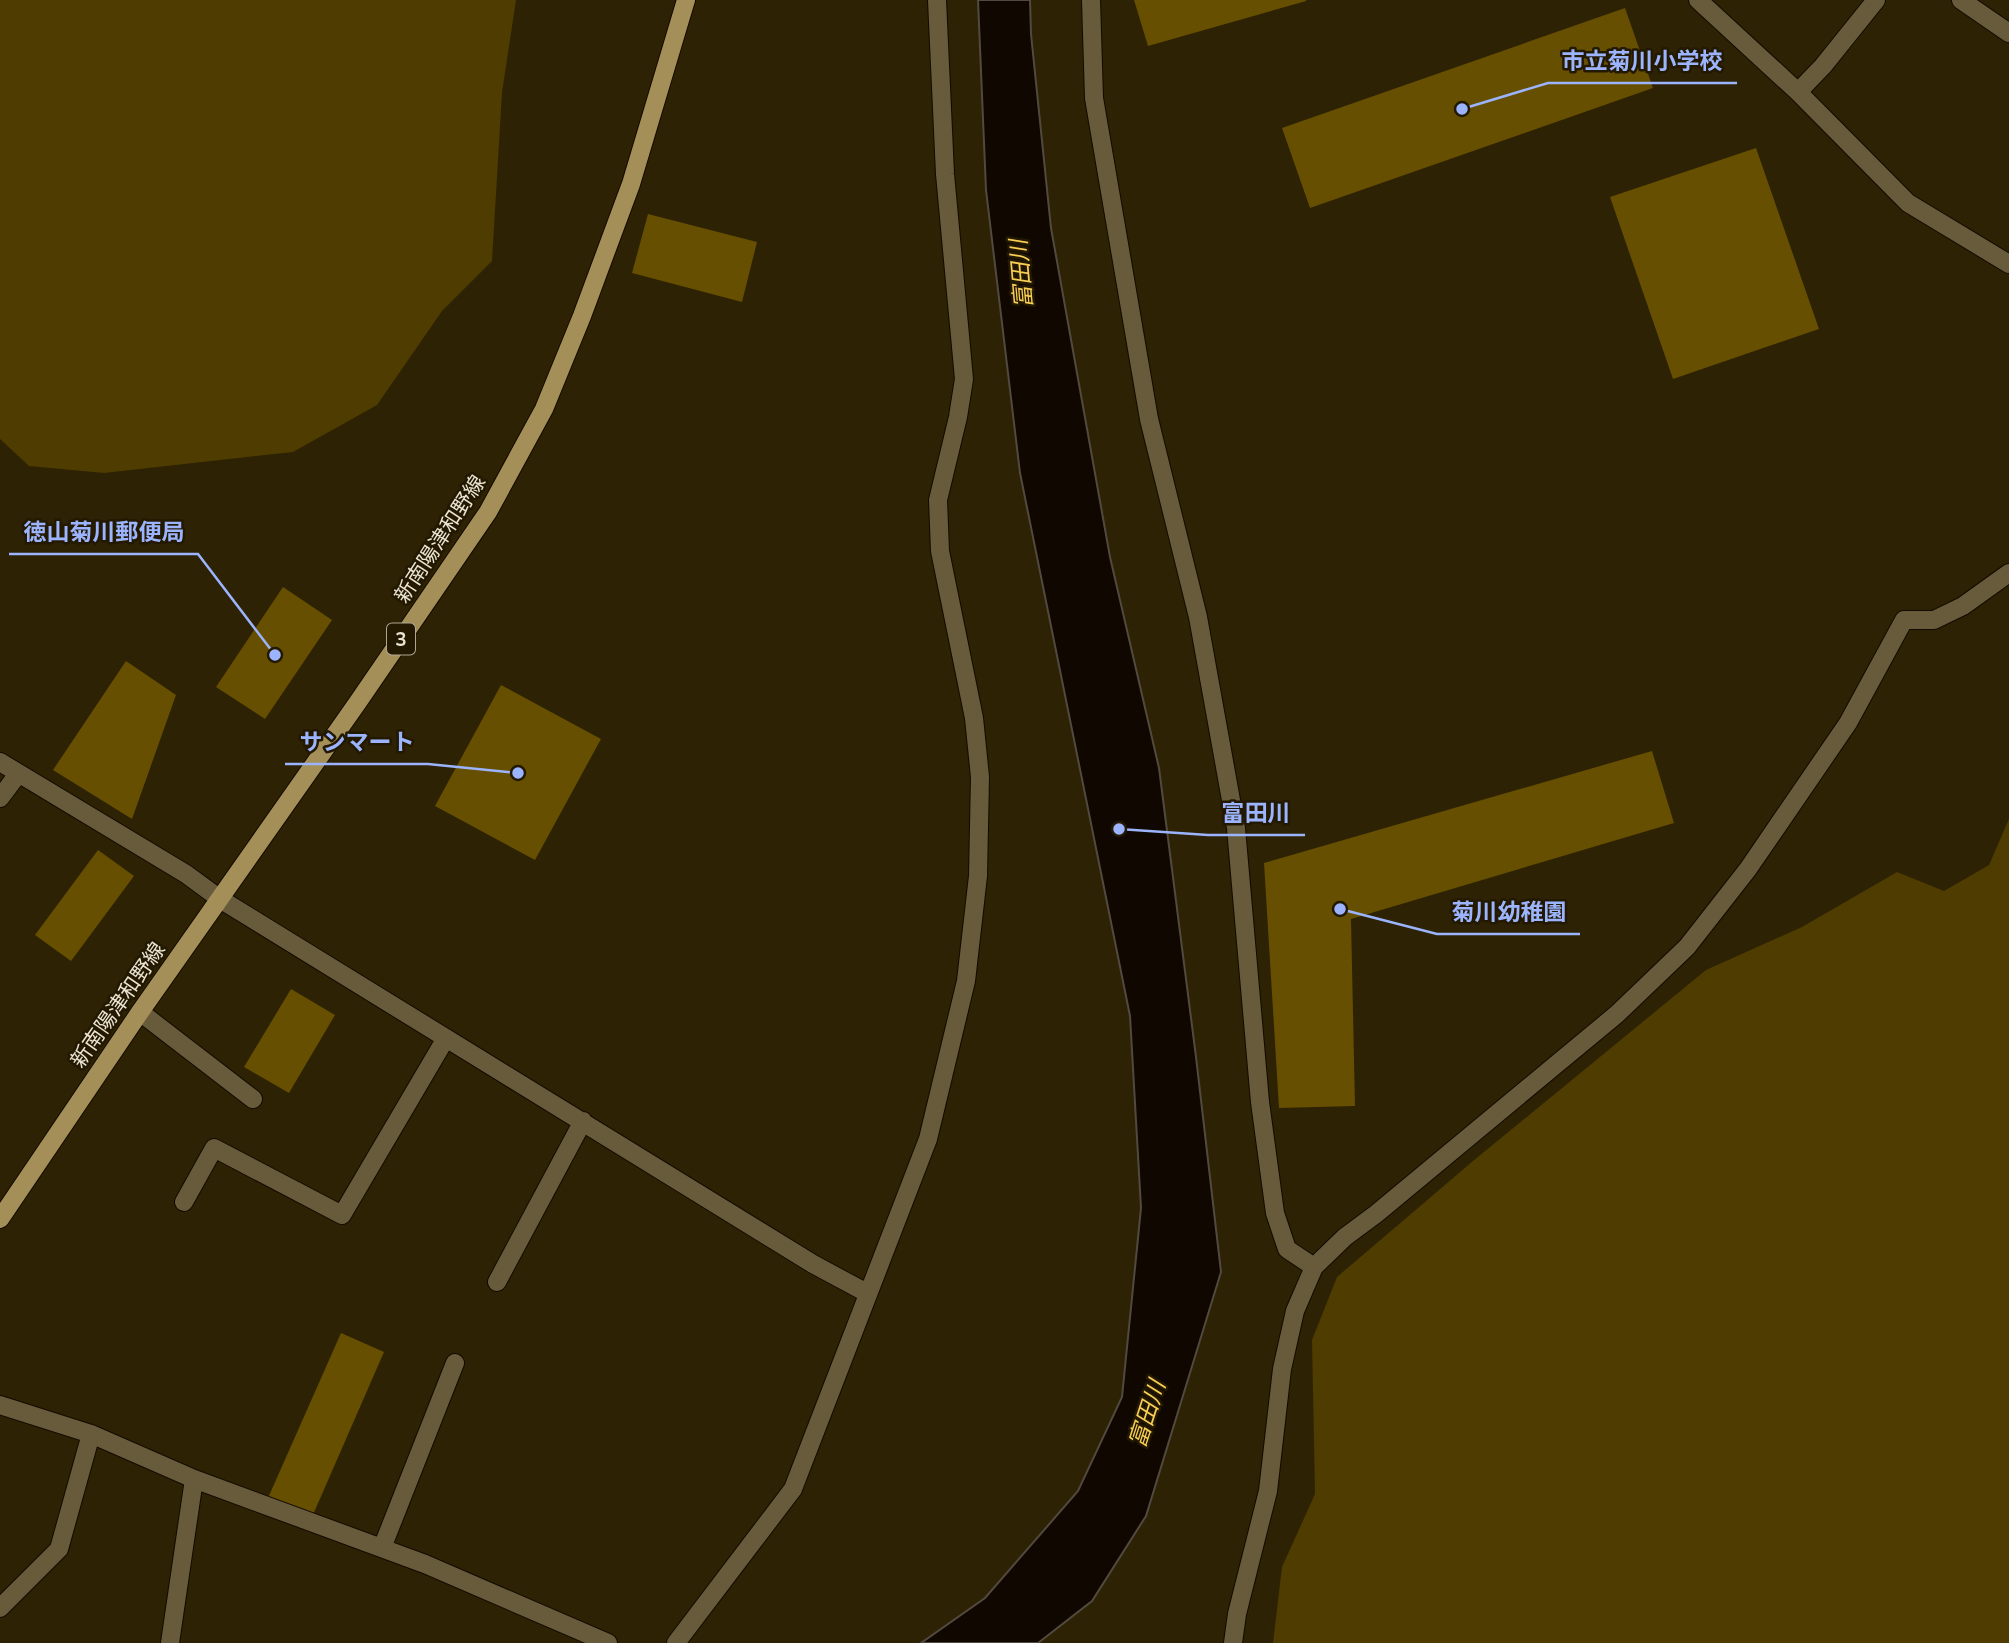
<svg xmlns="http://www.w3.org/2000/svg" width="2009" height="1643" font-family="'Nunito Sans','Noto Sans JP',sans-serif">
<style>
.green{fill:#4f3c00}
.water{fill:#100700;stroke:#52493f;stroke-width:2}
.building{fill:#664f00}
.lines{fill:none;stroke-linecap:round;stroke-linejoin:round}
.minor-casing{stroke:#130b00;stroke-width:20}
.major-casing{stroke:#130b00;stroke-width:20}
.minor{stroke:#675b3c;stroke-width:18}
.major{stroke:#a48f59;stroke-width:18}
.labels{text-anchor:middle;stroke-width:5;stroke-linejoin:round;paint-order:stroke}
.shield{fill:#231800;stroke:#afa793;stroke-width:2}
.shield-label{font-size:19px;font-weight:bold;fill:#ebe4d2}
.street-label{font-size:21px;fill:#ebe4d2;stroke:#231800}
.water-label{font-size:23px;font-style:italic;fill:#f8ce56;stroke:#231800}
.leader{fill:none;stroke:#9bb4fd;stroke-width:2.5}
.callout-dot{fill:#9bb4fd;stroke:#231800;stroke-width:2.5}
.callout-label{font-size:23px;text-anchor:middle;font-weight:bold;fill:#9bb4fd;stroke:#231800;stroke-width:5;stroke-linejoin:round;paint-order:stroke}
</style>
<rect width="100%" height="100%" fill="#2d2203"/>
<path class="green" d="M0,0H516L502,93L492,261L442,311L377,405L293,452L104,473L29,466L0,439Z
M2009,819V1643H1273L1282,1567L1315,1494L1312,1340L1337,1277L1473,1161L1706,970L1802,927L1897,872L1944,891L1989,865Z"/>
<path class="water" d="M978,0H1030L1031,34L1051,228L1110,557L1159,768L1196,1057L1221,1272L1146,1516L1092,1601L1038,1643H921L985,1598L1078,1491L1122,1397L1141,1208L1130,1016L1020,473L986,190Z"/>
<path class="building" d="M1134,0H1306V1L1148,46Z
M1625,8L1653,88L1310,208L1282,128Z
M1756,148L1819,329L1673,379L1610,197Z
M648,214L757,242L742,302L632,273Z
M283,587L332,620L265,719L216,687Z
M126,661L176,695L132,819L53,770Z
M501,685L601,739L535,860L435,806Z
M1652,751L1674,823L1351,919L1355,1106L1279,1108L1264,863Z
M98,850L134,876L71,961L35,935Z
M291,989L335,1015L289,1093L244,1067Z
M341,1333L384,1352L312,1517L268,1498Z"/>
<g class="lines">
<defs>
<path id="minor" d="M1091,0L1094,98L1149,419L1198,617L1236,828L1260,1102L1275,1213L1287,1249L1314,1267
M1698,0L1798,92L1908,203L2009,264
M1961,0L2009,33
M1798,92L1823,66L1876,0
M0,762L186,874L220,899L813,1264L867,1293
M0,798L18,774
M140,1012L253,1099
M184,1202L214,1148L342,1215L446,1038
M497,1282L583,1121
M0,1405L91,1434L194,1479L425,1564L608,1643
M382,1548L455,1363
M0,1608L59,1549L91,1434
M170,1643L194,1479
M676,1643L793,1489L928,1139L966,981L978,876L980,777L974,718L940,551L938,500L958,417L964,379L945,174L937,0
M1233,1643L1237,1614L1268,1491L1282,1369L1295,1311L1314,1267L1345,1237L1376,1214L1617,1014L1687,947L1748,869L1848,723L1904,620H1934L1963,606L2009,573"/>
<path id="major" d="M0,1219L140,1012L358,702L488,512L544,409L582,316L631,184L686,0"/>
</defs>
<use href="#minor" class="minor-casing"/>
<use href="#major" class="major-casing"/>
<use href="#minor" class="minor"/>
<use href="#major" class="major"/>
</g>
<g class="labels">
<rect class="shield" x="387" y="623.5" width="28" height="31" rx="5"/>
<g class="shield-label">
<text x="401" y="646">3</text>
</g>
<g class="street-label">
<text transform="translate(440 539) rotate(-57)" y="7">新南陽津和野線</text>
<text transform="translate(118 1005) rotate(-55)" y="7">新南陽津和野線</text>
</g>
<g class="water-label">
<text transform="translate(1021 274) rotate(-95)" y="8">富田川</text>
<text transform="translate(1147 1414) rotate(-72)" y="8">富田川</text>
</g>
</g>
<path class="leader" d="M1462 109L1548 83H1737M275 655L198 554H9M518 773L428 764H285M1119 829L1208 835H1305M1340 909L1437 934H1580"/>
<g class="callout-dot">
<circle cx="1462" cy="109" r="7"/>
<circle cx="275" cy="655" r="7"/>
<circle cx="518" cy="773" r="7"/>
<circle cx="1119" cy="829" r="7"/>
<circle cx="1340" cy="909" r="7"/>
</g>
<g class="callout-label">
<text x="1642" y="69">市立菊川小学校</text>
<text x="104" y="540">徳山菊川郵便局</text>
<text x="357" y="750">サンマート</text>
<text x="1256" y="821">富田川</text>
<text x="1509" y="920">菊川幼稚園</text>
</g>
</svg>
